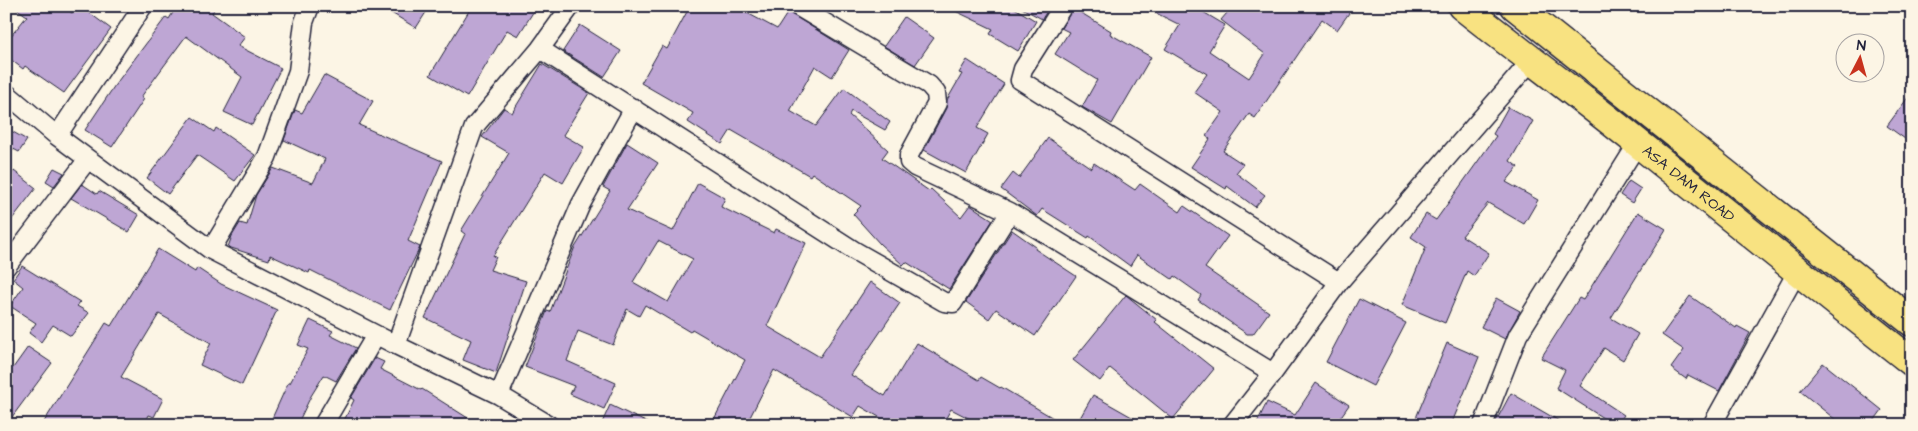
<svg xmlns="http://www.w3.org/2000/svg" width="1918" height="431" font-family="'Architects Daughter',sans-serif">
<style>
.building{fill:#bea6d4;stroke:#22223b;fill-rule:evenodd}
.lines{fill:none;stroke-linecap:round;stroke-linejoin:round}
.street-casing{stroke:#22223b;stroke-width:21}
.primary-casing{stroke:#22223b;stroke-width:31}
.street{stroke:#fcf5e5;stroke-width:18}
.primary{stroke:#f8e281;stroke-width:28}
.labels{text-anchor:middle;stroke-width:4.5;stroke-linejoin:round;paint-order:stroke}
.street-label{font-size:15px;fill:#22223b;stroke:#fcf5e5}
</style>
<rect width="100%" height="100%" fill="#fcf5e5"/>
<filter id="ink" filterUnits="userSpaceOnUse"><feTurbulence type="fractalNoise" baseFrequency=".02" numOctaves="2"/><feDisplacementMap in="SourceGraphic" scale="10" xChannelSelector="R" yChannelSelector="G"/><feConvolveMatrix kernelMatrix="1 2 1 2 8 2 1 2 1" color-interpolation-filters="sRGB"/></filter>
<g filter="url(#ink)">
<path class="building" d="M13,6H63L72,13L76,6H80L111,29L64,93L25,66L23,69L6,56V42L27,16Z
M177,6H216L212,13L245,37L238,46L281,68L252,125L224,112L242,77L186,36L141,97L144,99L112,147L85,130L115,85L166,17L169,19Z
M380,6H430L416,28Z
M472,6H537L518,36L507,30L467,97L430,75Z
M690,6H734L777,29L788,12L849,50L832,77L815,66L790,111L816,126L844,88L890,122L885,130L851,111L849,115L888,150L882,158L929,191L931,189L961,217L970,205L993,220L949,289L906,262L903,265L880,244L853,214L861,206L812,173L810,176L731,130L722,144L688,122L693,113L641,83L662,46L667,49Z
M945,6H1011L1036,21L1018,51L990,34L993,29Z
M1018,6H1050L1042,19Z
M1142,6H1193L1225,25L1209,51L1249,78L1265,54L1221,20L1233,6H1354L1337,30L1322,19L1255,118L1249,114L1223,151L1243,164L1236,173L1265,195L1255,207L1227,186L1226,189L1191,167L1210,139L1206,136L1223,112L1194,92L1207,74L1165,49L1180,25Z
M1073,8L1111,31L1110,34L1151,57L1112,124L1082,107L1097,80L1055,54L1069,32L1061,28Z
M904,17L934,38L915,65L884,46Z
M580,25L621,51L604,77L563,51Z
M967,60L1004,84L977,128L988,134L966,173L924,150L946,108L947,100L962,74L959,73Z
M542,64L589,93L563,135L584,147L563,183L545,172L493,256L496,257L490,270L526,281L496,373L463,360L471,340L425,318L465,234L461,231L509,153L482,137L504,108L512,113Z
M324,75L373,101L359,125L442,161L408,241L420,247L390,310L310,270L309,273L270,255L269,260L228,247L232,236L240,223L247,225L256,195L273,168L313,183L325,159L284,140L295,110L302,113Z
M1912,92V144L1887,126Z
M1508,107L1533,121L1510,161L1518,167L1506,182L1538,200L1524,224L1488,203L1462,236L1489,253L1474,276L1467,271L1445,323L1402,305L1426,247L1411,237L1426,214L1436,220L1496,136L1493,134Z
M192,117L214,132L216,128L255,155L235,181L197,155L168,194L147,178Z
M6,128L27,140L19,152L6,145Z
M1048,138L1091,168L1094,163L1135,190L1140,184L1180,212L1184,206L1228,236L1205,268L1269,312L1253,334H1247L1198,300L1201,295L1174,276L1172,279L1137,255L1130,266L1089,236L1088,238L1042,209L1037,216L1001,189L1013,173L1019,178Z
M627,143L658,163L627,210L673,231L698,183L725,198L721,207L774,233L776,229L806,243L767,326L820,357L870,282L900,303L851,375L885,396L917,343L979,380L981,377L1000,388L1001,387L1065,425H982L951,409L942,425H893L860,406L853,417L774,370L746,425H711L745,360L692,329L690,332L645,305L639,316L627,309L613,345L578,331L567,361L616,383L604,409L570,394L574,386L525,367L547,311L550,312L574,249L610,191L603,187ZM658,241L693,259L668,302L633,282Z
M54,168L64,173L54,186L46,181Z
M14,171L36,188L6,227V180Z
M1629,181L1641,189L1632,203L1620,195Z
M82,184L97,194L99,191L139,215L129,232L71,198Z
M1638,212L1666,229L1611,318L1638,334L1623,360L1604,348L1580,386L1624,415L1617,425H1614L1556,388L1565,370L1541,358L1579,298L1583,300Z
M1012,230L1036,247L1035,249L1076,276L1035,336L996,309L989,319L966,302Z
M158,249L195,272L197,268L221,284L277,310L242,385L200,365L211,343L159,314L121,377L163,399L154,417L149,415L144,425H42L106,323L111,326Z
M22,266L80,302L77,306L89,313L71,336L53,325L41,342L29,333L36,323L10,306L23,287L13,279Z
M1126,295L1157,320L1155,322L1214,369L1173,419L1110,368L1100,381L1073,360Z
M1690,296L1736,328L1737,326L1750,333L1719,391L1688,375L1686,379L1671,368L1684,350L1662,335Z
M1496,298L1520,311L1505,339L1481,327Z
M1359,299L1406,323L1373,386L1326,362Z
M310,320L333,331L330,335L356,348L336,381L324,375L311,396L297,425H269L288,383H290L308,349L298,345Z
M1447,343L1479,357L1451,425H1413Z
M28,347L52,363L6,425V364L13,368Z
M375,358L384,362L380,369L421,390L422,389L479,425H342L354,400L351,398Z
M1823,363L1882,410L1871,425H1842L1800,391Z
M1316,383L1349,405L1335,425H1256L1267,402L1295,415Z
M1511,393L1566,425H1494Z
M1093,395L1146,425H1076Z
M610,405L652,425H601Z"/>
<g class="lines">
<defs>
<path id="street" d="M797,6L929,85L936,93L937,103L909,155V162L915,167L1010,212L1273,373
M1063,6L1023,69L1020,80L1339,282
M540,49L855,251L944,302L953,303L1010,212
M6,93L57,136L211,250L396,345L499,395L549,425
M57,136L143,6
M211,250L267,157L298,71L304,22L310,6
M6,267L88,159
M396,345L474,127L540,49L571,6
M499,395L581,204L634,108
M323,425L376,335
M1232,425L1273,373L1339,282L1531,61
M1483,425L1518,335L1638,143
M1712,425L1797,272"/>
<g id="primary">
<path id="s1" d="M1462,6C1521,53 1581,97 1639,144C1730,216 1820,290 1912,362"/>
<path d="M1515,6L1912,322"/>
</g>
</defs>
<use href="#street" class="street-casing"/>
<use href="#primary" class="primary-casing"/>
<use href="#street" class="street"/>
<use href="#primary" class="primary"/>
</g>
</g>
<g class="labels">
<g class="street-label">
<text dy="5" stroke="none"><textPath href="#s1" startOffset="288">ASA DAM ROAD</textPath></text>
</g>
</g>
<rect width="1918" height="431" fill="none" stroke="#fcf5e5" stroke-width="25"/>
<rect x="12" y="12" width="1893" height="406" fill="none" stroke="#22223b" stroke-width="2" filter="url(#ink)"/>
<g transform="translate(1860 58) rotate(6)"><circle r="24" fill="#fcf5e5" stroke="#a5a1a1"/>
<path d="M0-4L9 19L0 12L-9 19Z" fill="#c8321e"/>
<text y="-8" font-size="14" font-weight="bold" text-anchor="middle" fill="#22223b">N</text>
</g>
</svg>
